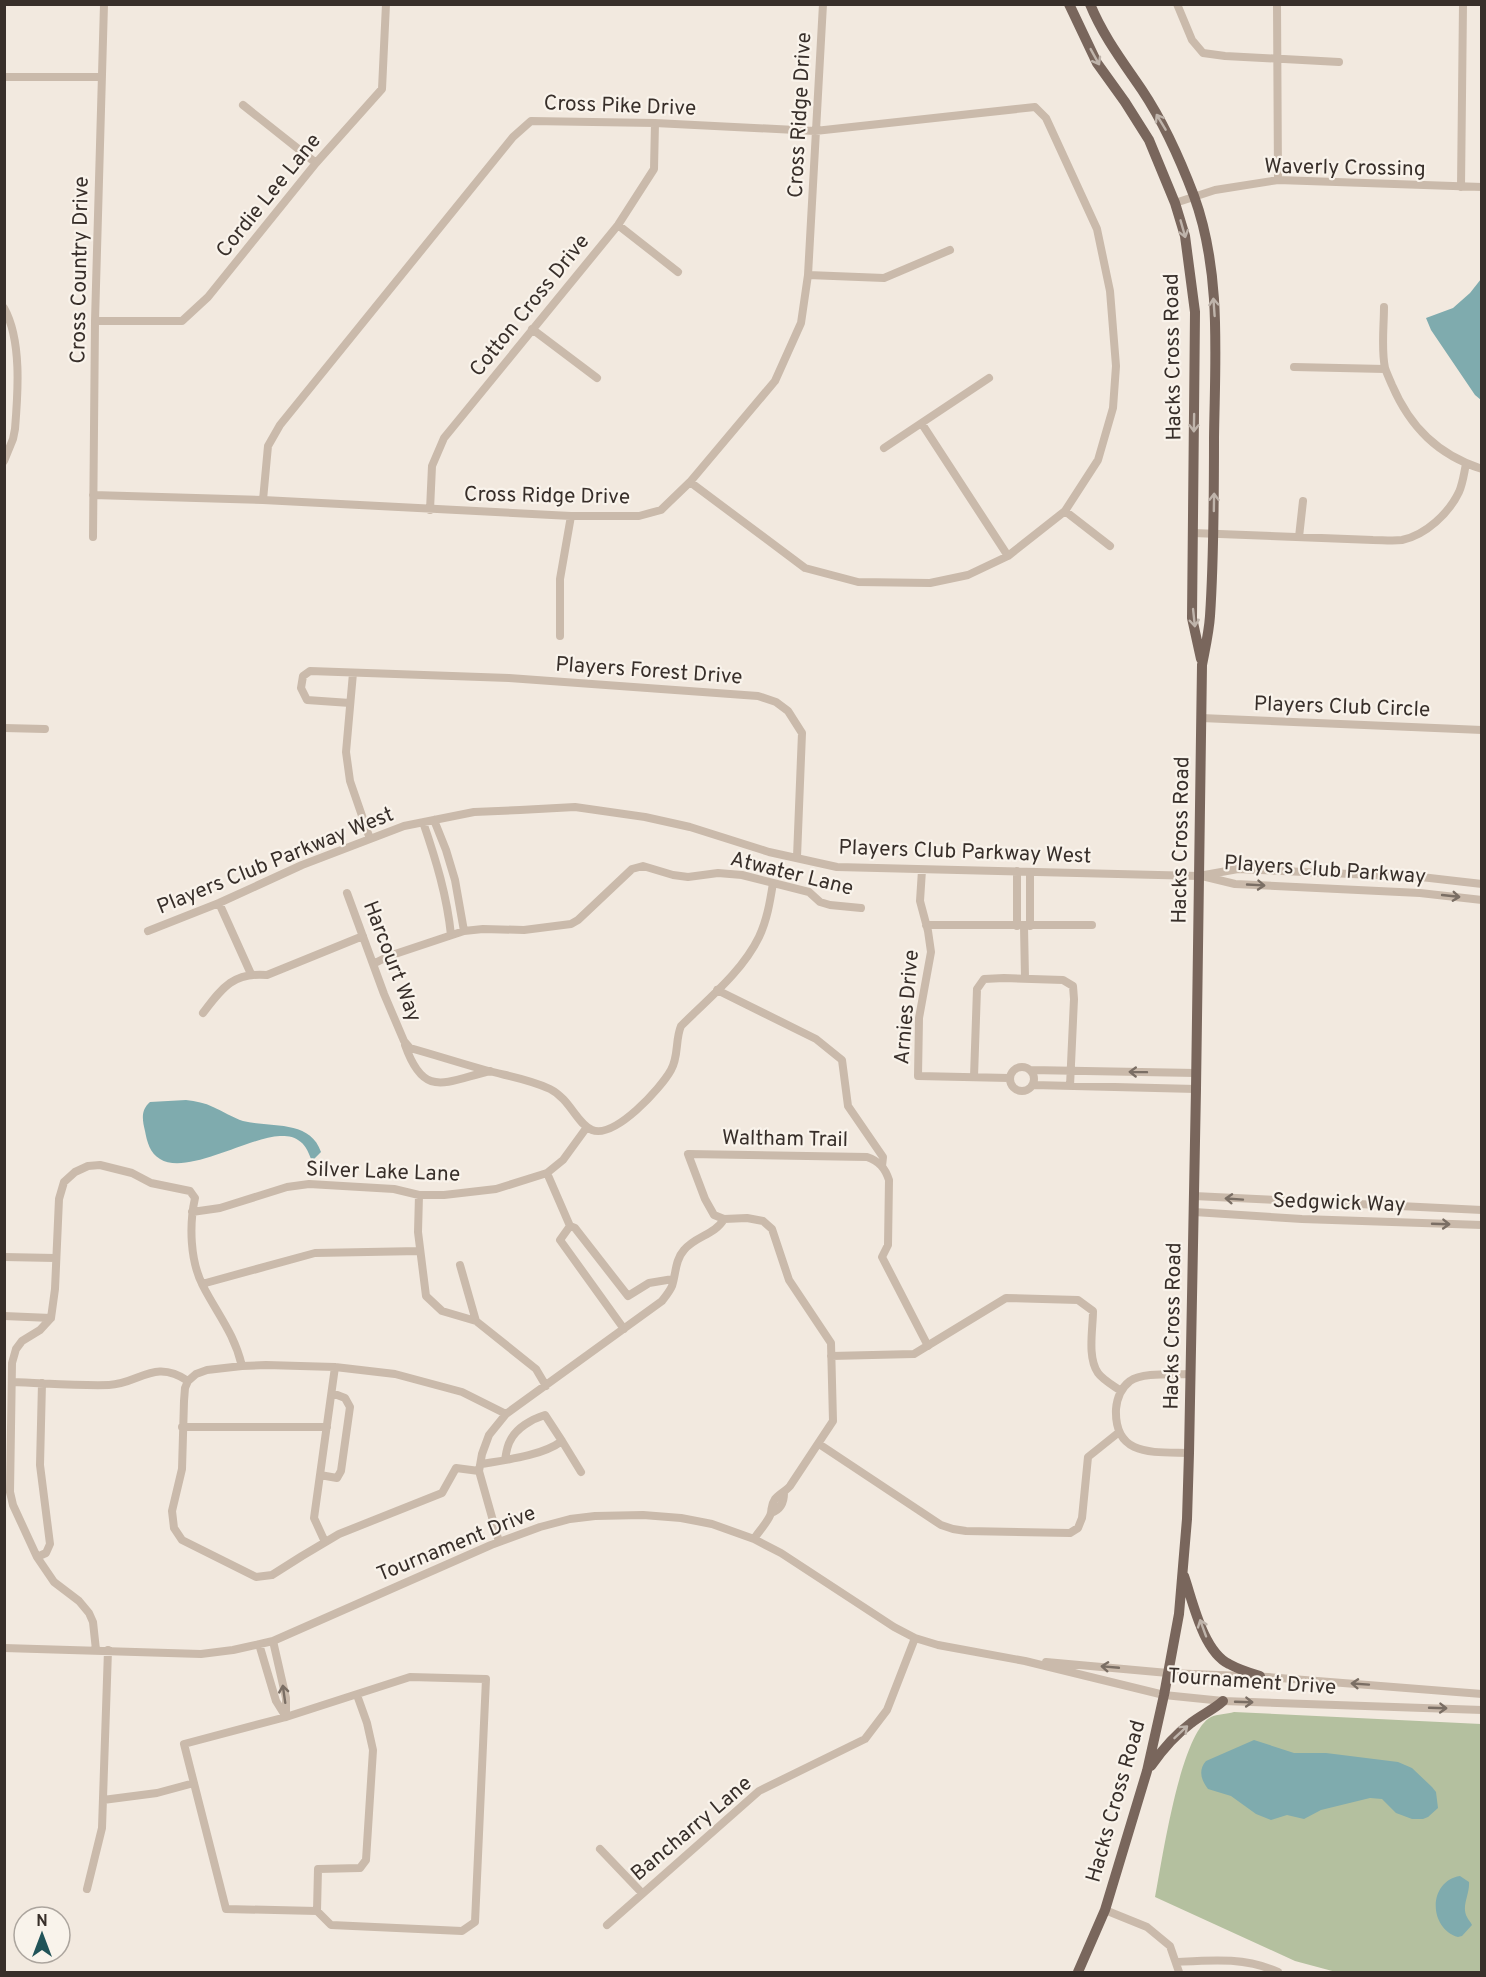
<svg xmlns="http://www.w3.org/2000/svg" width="1486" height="1977" font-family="Overpass,sans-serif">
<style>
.green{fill:#b4c09f}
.water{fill:#7fabae}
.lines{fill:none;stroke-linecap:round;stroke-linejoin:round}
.minor{stroke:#cabaab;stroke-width:8}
.major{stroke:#79665c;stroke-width:10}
.oneway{stroke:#bfb4ab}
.oneway2{stroke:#7a6e64}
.labels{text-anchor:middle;stroke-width:4.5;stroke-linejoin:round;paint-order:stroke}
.street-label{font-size:21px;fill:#382f2a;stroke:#f9f3eb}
</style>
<rect width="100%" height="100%" fill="#f2e9df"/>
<path class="green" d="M1234,1712L1481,1724V1972H1336L1295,1961L1155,1897C1162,1862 1180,1733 1211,1717C1217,1714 1227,1714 1234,1712Z"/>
<path class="water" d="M1481,279V400L1475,395L1431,330L1426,318L1453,308L1470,293Z
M186,1100C196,1101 205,1103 213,1107C223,1111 233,1118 243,1121C269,1128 310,1119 321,1152L314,1159H311C308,1151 305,1144 298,1140C293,1136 286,1136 280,1136C249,1137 186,1176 160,1159C150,1153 147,1142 145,1131C142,1119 141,1110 150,1102Z
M1254,1740L1294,1753H1326L1398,1762L1412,1768L1432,1787L1436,1792L1438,1808L1428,1817L1423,1819H1412L1396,1813L1382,1799L1370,1798L1321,1810L1304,1819L1287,1815L1271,1820L1256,1814L1231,1796L1208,1789C1201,1780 1198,1770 1206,1761Z
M1460,1876L1469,1882C1470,1894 1461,1906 1467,1917C1468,1920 1471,1922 1472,1925L1462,1936L1458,1937C1428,1928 1428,1881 1460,1876Z"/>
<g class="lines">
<path class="minor" d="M1177,4L1192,40L1203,53L1225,56L1339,62
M1277,4L1278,180
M4,77H102
M243,105L316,163
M1461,187L1463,4
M1175,203L1215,190L1278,180L1482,187
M618,225L678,272
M808,275L884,278L950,250
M1384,307C1384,326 1381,349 1385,368C1387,374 1390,380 1392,385C1410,427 1438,455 1482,469
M4,308C22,340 18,393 15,429L13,439L4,461
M95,321H182L208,297L316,163L382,89L386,4
M532,329L597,378
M1294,367L1385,369
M922,424L1008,556
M884,448L989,378
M93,495L263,500L571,516H639L661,510L690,482L775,381L801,323L808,275L823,4
M263,500L268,446L280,425L513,137L531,121L655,123L815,131L1035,107L1046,118L1097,229L1110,291L1116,366L1113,408L1098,460L1065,511L1008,556L968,575L930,583L858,582L805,568L690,482
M430,510L432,466L444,438L618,225L654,169L655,123
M1065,511L1110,546
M1193,533L1373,540C1382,540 1393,541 1402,540C1426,535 1449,513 1459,492C1463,483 1464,473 1466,464
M93,537L95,321L104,4
M1299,537L1303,501
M560,636V579L571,516
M353,673L346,752L350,781L370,839
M350,703L307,700L301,688L303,676L310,671L509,678L758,696L776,702L788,711L802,733L797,857
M1201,718L1482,730
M4,728L45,729
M434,820L446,850L455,880L464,931
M423,822C436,860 447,896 451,935
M922,870L920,901L928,931L931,952L919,1018L918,1076L1009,1078
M1202,876L1235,884L1420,893L1482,900
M347,893L384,994L404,1041L410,1048C435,1055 460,1063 485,1070C507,1076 529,1079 550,1089C570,1099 577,1124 592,1130C615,1139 661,1088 671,1070C679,1056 675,1040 681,1026C708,999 742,972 759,937C767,920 770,902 773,883
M219,903L251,974
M926,925H1092
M1017,926V871
M1024,926L1025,978
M1030,926V872
M148,931L219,903L302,865L404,826L474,812L520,810L575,807L645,817L690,827L769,852L837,867L1199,876L1238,869L1421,877L1482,884
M373,964L389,956L464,931L483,929L524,930L571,924L578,920L632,869L643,866L673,875L688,877L718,873L742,875L809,892L820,902L830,905L861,908
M717,990L816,1039L842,1060L848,1106L883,1157L882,1166
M203,1013C222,988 233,972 267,975L363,936
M405,1045C424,1099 444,1082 490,1071
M1010 1079a12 12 0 1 1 24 0a12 12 0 1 1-24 0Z
M1030,1070L1196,1073
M974,1077L977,989L984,979L1004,978L1063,980L1073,986L1074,999L1070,1086
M1033,1085L1196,1089
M547,1173L570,1226
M419,1195L418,1232L426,1296L442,1311L476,1321L536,1369L546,1386
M1194,1196L1482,1210
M192,1212L220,1208L287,1187L309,1184L394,1189L419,1195H444L496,1189L547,1173L563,1160L587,1127
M1194,1212L1302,1219L1482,1225
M570,1226L575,1228L628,1296L649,1283L673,1279
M570,1226L560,1240L624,1329
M4,1257L55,1258
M460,1265L476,1321
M202,1284L315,1253L420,1251
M4,1316L51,1318
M831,1356L914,1354L1006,1298L1078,1300L1093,1311C1093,1329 1087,1357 1098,1373C1103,1380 1114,1386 1121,1391
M188,1381L185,1388L184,1401L182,1469L172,1511L174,1528L182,1540L256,1577L272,1575L302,1556L339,1534L442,1493L456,1468L479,1471
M12,1382C44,1383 77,1386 109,1385C139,1384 154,1358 188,1381L196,1374L207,1370L242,1366L266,1365L335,1367L395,1374L462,1392L506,1414
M42,1383L40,1465L50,1544L46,1553L37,1557L54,1582L79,1601L89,1613L93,1622L96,1650
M182,1427H327
M562,1441L581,1472
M819,1444L941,1525L953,1529L966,1531L1070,1533L1078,1528L1082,1518L1088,1457L1118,1433
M1189,1453C1153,1452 1114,1457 1116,1409C1117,1398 1121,1388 1130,1381C1143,1372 1174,1375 1189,1374
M481,1464C505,1460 542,1456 562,1441L545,1415C532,1419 516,1428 510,1441C507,1446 506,1454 505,1460
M320,1475L337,1478L341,1471L350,1407L345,1398L332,1393
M771,1513C780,1510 784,1503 784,1493
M754,1539C758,1532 769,1521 771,1513C772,1507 771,1505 775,1499C779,1494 786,1491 790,1486L833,1421L831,1343L789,1280L772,1229L763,1221L747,1218L724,1219L714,1215L705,1199L688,1154L867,1157C879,1161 885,1168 889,1180L888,1245L882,1257L928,1346
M325,1542L314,1518L335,1367
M499,1542L479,1471L482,1454L489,1435L506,1414L662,1301C665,1297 670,1291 672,1286C676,1274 675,1260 684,1250C695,1236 715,1235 724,1219
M37,1557L13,1505L10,1492L12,1363L16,1349L22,1341L40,1330L51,1318L55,1289L59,1199L64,1182L75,1172L88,1166L100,1165L132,1173L151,1183L190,1191L195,1198C189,1225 190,1261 203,1286C218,1315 234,1333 242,1366
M259,1644L276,1701L286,1717V1698L273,1641
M4,1648L201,1654L233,1650L273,1641L491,1545L540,1527L570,1519L595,1516L643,1515L681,1518L712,1524L754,1539L781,1553L894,1627L915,1638L938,1645L1025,1661L1164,1695L1223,1701L1482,1710
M1046,1662L1168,1673L1268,1677L1482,1694
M410,1677L486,1679L475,1922L462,1931L331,1925L317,1911L226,1909L184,1744L286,1717Z
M103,1800L157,1793L194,1783
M600,1849L642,1893
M87,1889L102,1828L108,1650
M1105,1910L1147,1927L1170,1946L1179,1972
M317,1911L318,1869L360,1868L366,1860L373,1750L367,1723L357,1695
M607,1925L759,1791L865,1739L887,1710L915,1638
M1176,1962C1212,1960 1245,1957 1278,1972"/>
<path class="major" d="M1069,4L1097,63L1125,102L1149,140L1175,203L1185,236L1195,312L1192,618L1201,659
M1184,1576C1193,1602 1203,1651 1229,1664C1238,1669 1250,1673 1260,1676
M1151,1766C1162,1750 1175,1735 1191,1723C1201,1715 1213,1710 1223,1701
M1078,1972L1105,1910L1147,1771L1164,1695L1179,1614L1187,1519L1189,1453L1196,1089L1202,665C1205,649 1209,632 1210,616C1214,557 1214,497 1214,438C1215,358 1222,273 1194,196C1180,159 1164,123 1142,90C1123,62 1103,36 1090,4"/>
</g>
<defs><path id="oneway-shaft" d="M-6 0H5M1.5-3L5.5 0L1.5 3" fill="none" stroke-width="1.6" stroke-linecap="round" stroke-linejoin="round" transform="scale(1.5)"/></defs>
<g class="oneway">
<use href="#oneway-shaft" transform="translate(1095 57) rotate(61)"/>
<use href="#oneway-shaft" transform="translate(1161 122) rotate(-121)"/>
<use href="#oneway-shaft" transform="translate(1183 229) rotate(74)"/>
<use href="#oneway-shaft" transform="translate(1214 307) rotate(-94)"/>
<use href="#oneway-shaft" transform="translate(1194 423) rotate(91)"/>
<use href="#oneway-shaft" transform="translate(1214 502) rotate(-89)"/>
<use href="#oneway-shaft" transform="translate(1194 618) rotate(84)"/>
<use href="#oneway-shaft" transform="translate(1203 1628) rotate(-110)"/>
<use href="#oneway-shaft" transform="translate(1181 1732) rotate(-43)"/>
</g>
<g class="oneway2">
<use href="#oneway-shaft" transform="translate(1256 885) rotate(3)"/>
<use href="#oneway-shaft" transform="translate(1451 896) rotate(6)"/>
<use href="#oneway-shaft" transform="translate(1138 1072) rotate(-179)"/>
<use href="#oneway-shaft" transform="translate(1234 1199) rotate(-176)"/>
<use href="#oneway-shaft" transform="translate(1441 1224) rotate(2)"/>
<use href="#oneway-shaft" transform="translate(1110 1667) rotate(-175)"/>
<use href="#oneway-shaft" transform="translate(1360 1684) rotate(-176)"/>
<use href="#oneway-shaft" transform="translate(284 1694) rotate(-98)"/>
<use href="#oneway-shaft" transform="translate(1244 1702) rotate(2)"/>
<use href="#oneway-shaft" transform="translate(1438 1708) rotate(2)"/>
</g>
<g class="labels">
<g class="street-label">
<text transform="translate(620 105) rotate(2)" y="7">Cross Pike Drive</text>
<text transform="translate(799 115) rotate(-87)" y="7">Cross Ridge Drive</text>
<text transform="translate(1345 167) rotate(1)" y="7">Waverly Crossing</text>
<text transform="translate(268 195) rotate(-51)" y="7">Cordie Lee Lane</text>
<text transform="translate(79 270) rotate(-89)" y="7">Cross Country Drive</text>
<text transform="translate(529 305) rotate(-51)" y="7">Cotton Cross Drive</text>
<text transform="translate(1172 357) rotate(-91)" y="7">Hacks Cross Road</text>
<text transform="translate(547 495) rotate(1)" y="7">Cross Ridge Drive</text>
<text transform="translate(649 670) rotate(4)" y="7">Players Forest Drive</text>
<text transform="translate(1342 706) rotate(2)" y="7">Players Club Circle</text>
<text transform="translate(1180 840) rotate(-89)" y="7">Hacks Cross Road</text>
<text transform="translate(965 851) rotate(2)" y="7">Players Club Parkway West</text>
<text transform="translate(275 860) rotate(-22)" y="7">Players Club Parkway West</text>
<text transform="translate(1325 869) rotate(4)" y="7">Players Club Parkway</text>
<text transform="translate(792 873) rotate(14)" y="7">Atwater Lane</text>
<text transform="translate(393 961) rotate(69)" y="7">Harcourt Way</text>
<text transform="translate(906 1007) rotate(-85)" y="7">Arnies Drive</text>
<text transform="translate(785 1138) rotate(1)" y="7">Waltham Trail</text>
<text transform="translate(383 1171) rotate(2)" y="7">Silver Lake Lane</text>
<text transform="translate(1339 1202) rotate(2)" y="7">Sedgwick Way</text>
<text transform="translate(1172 1326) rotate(-89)" y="7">Hacks Cross Road</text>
<text transform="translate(456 1543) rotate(-22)" y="7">Tournament Drive</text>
<text transform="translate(1252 1681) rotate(4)" y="7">Tournament Drive</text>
<text transform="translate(1115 1801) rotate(-74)" y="7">Hacks Cross Road</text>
<text transform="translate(691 1828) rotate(-40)" y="7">Bancharry Lane</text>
</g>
</g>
<rect width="1486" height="1977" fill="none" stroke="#382f2a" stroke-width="12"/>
<g transform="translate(42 1935)"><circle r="28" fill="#f9f3eb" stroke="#aca59e" stroke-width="1.5"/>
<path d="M0-4.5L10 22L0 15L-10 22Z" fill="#215358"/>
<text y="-9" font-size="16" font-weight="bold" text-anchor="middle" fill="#382f2a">N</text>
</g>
</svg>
